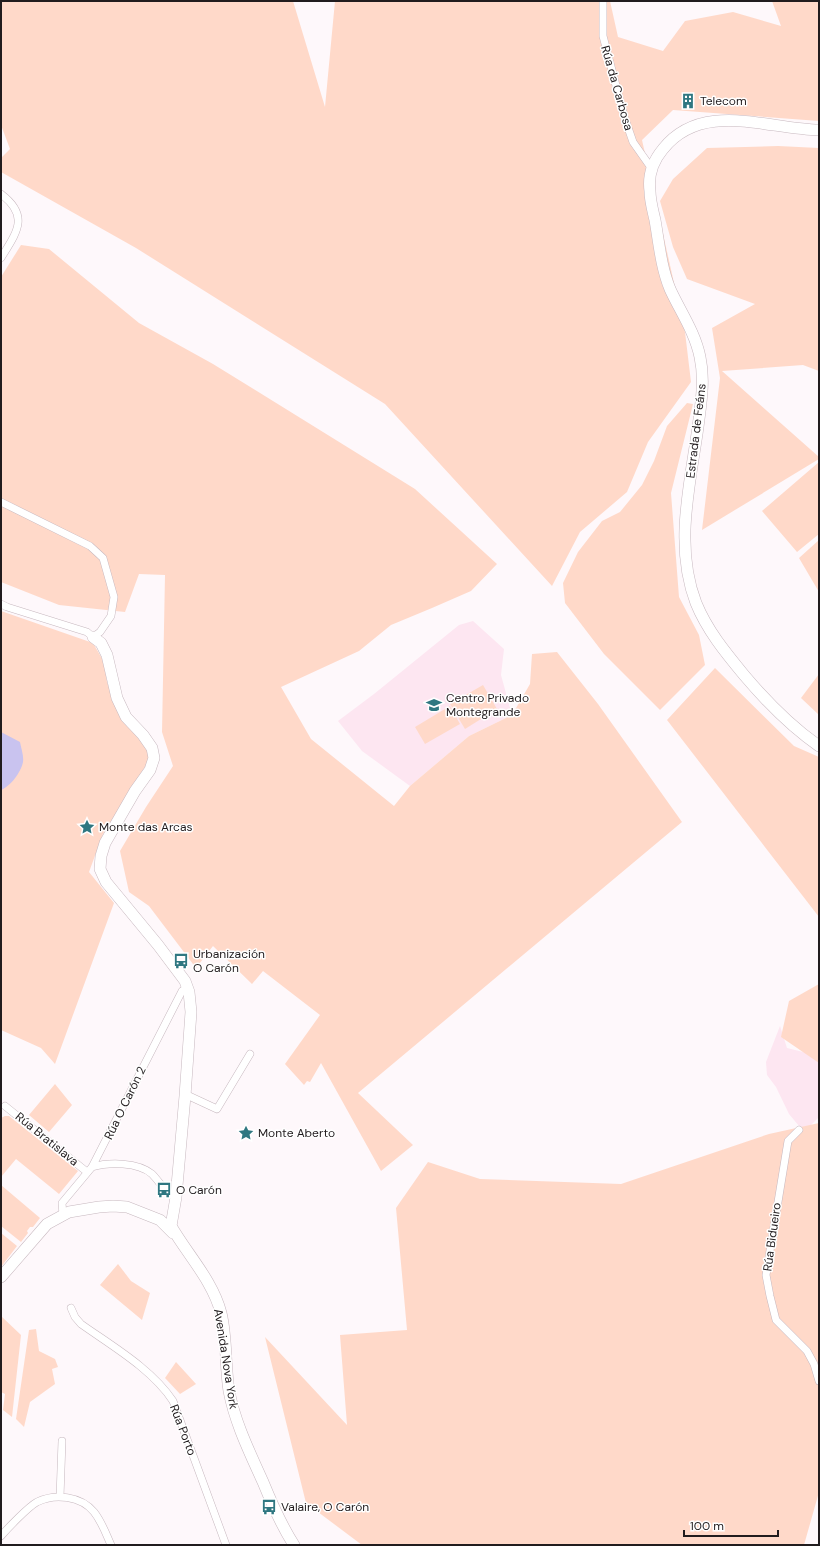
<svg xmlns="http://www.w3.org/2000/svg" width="820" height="1546" font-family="'DM Sans',sans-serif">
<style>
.built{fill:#fde6f1}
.green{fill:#ffd9c9}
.water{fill:#c9c3ef}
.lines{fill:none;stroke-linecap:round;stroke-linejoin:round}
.street-casing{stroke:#c7b8bf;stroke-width:8}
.secondary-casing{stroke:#c7b8bf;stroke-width:12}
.street{stroke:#fff;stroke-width:7}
.secondary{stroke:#fff;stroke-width:11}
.labels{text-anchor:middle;stroke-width:3;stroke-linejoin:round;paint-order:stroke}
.street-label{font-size:12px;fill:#211c1e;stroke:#fff}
.poi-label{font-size:12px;fill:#211c1e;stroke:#fff;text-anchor:start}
</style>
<rect width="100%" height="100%" fill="#fef8fb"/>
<path class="built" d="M473,621L504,649L501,675L512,715L469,736L410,786L362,751L338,721L374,694L459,625Z
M780,1026L787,1048L819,1056V1117L804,1132L789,1114L776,1087L767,1075L766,1062Z"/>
<path class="green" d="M1,1H293L325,107L335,1H610L618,37L663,51L685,21L733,12L781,26L772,1H819V121L673,110L642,140L685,332L691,382L648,442L627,492L580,532L552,586L385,404L136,248L1,172V158L10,149L1,125Z
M778,146L819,148V371L803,365L722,371L819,457V459L702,530L720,378L712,328L755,304L687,279L673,247L660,201L673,179L707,148Z
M21,245L49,249L139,323L213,364L415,489L497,564L471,591L432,608L391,625L359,651L281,687L311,739L394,806L410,786L469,736L512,715L530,684L532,654L557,652L598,704L682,822L358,1093L413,1145L381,1171L321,1063L310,1082L307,1081L304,1085L285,1064L320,1015L263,971L252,984L213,946L196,968L149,906L129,892L120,851L146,807L173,766L162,732L165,575L139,574L125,612L59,605L1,582V277Z
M687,403L693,404L671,493L679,597L699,635L705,665L660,710L604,654L565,603L563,583L578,552L602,521L620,512L642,485L654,461L667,426Z
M819,462V534L797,552L762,511Z
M819,540V592L799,558Z
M1,611L93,643L104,662L107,682L120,716L148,750V762L103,834L89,872L114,903L55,1064L41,1048L1,1030Z
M715,668L794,746L819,757V917L667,720Z
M819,674V715L801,698Z
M483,685L497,709L465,729L450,704Z
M450,706L460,724L425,744L415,727Z
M819,984V1063L781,1037L789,1001Z
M55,1084L72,1105L49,1132L29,1115Z
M5,1116H9L78,1171L59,1194L16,1159L1,1177V1118Z
M819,1123V1492L804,1545H362L306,1503L265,1337L347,1425L340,1335L407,1330L396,1208L428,1162L480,1179L621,1184L769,1134Z
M1,1185L40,1218L33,1227H30L27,1231L28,1233L21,1242L1,1226Z
M1,1233L17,1246L1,1267Z
M118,1264L131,1281L150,1293L142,1320L100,1285Z
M1,1316L21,1335L12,1417L3,1410L5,1394L1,1392Z
M36,1329L39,1351L55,1359L58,1367L52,1369L55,1384L30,1402L24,1427L16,1419L29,1330Z
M176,1362L196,1384L180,1394L165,1378Z"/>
<path class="water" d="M1,732L20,742C21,748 24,756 23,762C21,772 11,786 1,790Z"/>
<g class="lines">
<defs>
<path id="street" d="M603,1V36L624,116L633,142L652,169
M1,194C30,216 17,232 1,258
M1,502L90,546L103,558L114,597L111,616L100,632L93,637L87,632L7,607L1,604
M185,1096H189L217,1109L250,1054
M5,1106L87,1172
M799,1130L788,1141L766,1275L770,1296L776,1320L807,1351L814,1364L819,1381
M92,1167C109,1162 138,1162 152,1174C160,1182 165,1193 176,1197
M63,1215L62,1203L92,1167L182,991L187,988
M71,1308L75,1317L81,1324C112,1346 152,1369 173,1401L226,1545
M60,1497L62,1441
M1,1536C8,1528 28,1507 37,1502C55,1493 81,1496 94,1512C102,1522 106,1534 111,1545"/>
<path id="secondary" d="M819,130C767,129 702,100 663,149C653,161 648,176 650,191C650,201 653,211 655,220C659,243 661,267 670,289C680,311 695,332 700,357C705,380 701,403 698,427C690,485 674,546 696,603C707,630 725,652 744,675C766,701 790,726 819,746
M93,637L101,643L107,655L117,698L126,717L143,735L152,748L154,758L150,770L135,791L105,843L101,856L100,869L106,882L158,945L185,981L189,992L191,1012L185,1096L176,1197L171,1226C187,1254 213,1281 221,1313C227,1337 225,1366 229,1391C235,1423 250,1453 263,1482C272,1504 281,1525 294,1545
M1,1277L47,1224L69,1212L99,1207L113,1206L127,1207L160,1220L173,1233"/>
</defs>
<use href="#street" class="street-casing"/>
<use href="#secondary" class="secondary-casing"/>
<use href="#street" class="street"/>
<use href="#secondary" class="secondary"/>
</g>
<defs>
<symbol id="building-bare" viewBox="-9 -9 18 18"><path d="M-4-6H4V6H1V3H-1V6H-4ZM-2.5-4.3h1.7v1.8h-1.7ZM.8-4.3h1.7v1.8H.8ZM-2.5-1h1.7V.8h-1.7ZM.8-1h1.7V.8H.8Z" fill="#2f7781" stroke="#fff" stroke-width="2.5" paint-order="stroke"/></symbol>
<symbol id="school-bare" viewBox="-9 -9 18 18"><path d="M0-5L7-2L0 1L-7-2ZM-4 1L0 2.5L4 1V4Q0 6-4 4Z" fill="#2f7781" stroke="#fff" stroke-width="2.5" paint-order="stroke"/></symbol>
<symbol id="sight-bare" viewBox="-9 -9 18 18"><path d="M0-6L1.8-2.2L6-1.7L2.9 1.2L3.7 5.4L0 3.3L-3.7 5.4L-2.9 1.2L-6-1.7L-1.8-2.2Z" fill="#2f7781" stroke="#fff" stroke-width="2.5" paint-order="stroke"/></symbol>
<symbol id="bus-bare" viewBox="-9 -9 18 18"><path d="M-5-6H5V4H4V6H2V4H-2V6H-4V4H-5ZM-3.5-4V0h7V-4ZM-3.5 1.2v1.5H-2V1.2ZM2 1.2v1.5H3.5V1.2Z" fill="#2f7781" stroke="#fff" stroke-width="2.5" paint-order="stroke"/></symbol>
</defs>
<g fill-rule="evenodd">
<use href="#building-bare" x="677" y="90" width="22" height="22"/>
<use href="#school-bare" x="423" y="694" width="22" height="22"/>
<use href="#sight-bare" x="76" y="816" width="22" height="22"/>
<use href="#bus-bare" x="170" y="950" width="22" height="22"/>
<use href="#sight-bare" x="235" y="1122" width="22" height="22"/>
<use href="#bus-bare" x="153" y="1179" width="22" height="22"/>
<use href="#bus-bare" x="258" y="1496" width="22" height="22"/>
</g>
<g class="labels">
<g class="street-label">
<text transform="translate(617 88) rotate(74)" y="4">Rúa da Carbosa</text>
<text transform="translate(696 431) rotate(-83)" y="4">Estrada de Feáns</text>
<text transform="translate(125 1103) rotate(-64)" y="4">Rúa O Carón 2</text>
<text transform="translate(47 1139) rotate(39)" y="4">Rúa Bratislava</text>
<text transform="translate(772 1237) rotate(-82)" y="4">Rúa Bidueiro</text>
<text transform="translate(226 1359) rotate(81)" y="4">Avenida Nova York</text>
<text transform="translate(183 1430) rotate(69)" y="4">Rúa Porto</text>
</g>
<g class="poi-label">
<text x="700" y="105">Telecom</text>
<text x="446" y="702">Centro Privado<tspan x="446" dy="14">Montegrande</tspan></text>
<text x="99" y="831">Monte das Arcas</text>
<text x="193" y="958">Urbanización<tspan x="193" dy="14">O Carón</tspan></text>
<text x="258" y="1137">Monte Aberto</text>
<text x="176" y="1194">O Carón</text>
<text x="281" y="1511">Valaire, O Carón</text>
</g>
</g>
<rect width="820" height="1546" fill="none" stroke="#211c1e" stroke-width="4"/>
<path d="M684 1530v6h94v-6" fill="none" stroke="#211c1e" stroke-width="2"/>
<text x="690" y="1530" font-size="12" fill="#211c1e" stroke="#ffffff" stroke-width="3" paint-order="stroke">100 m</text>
</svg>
